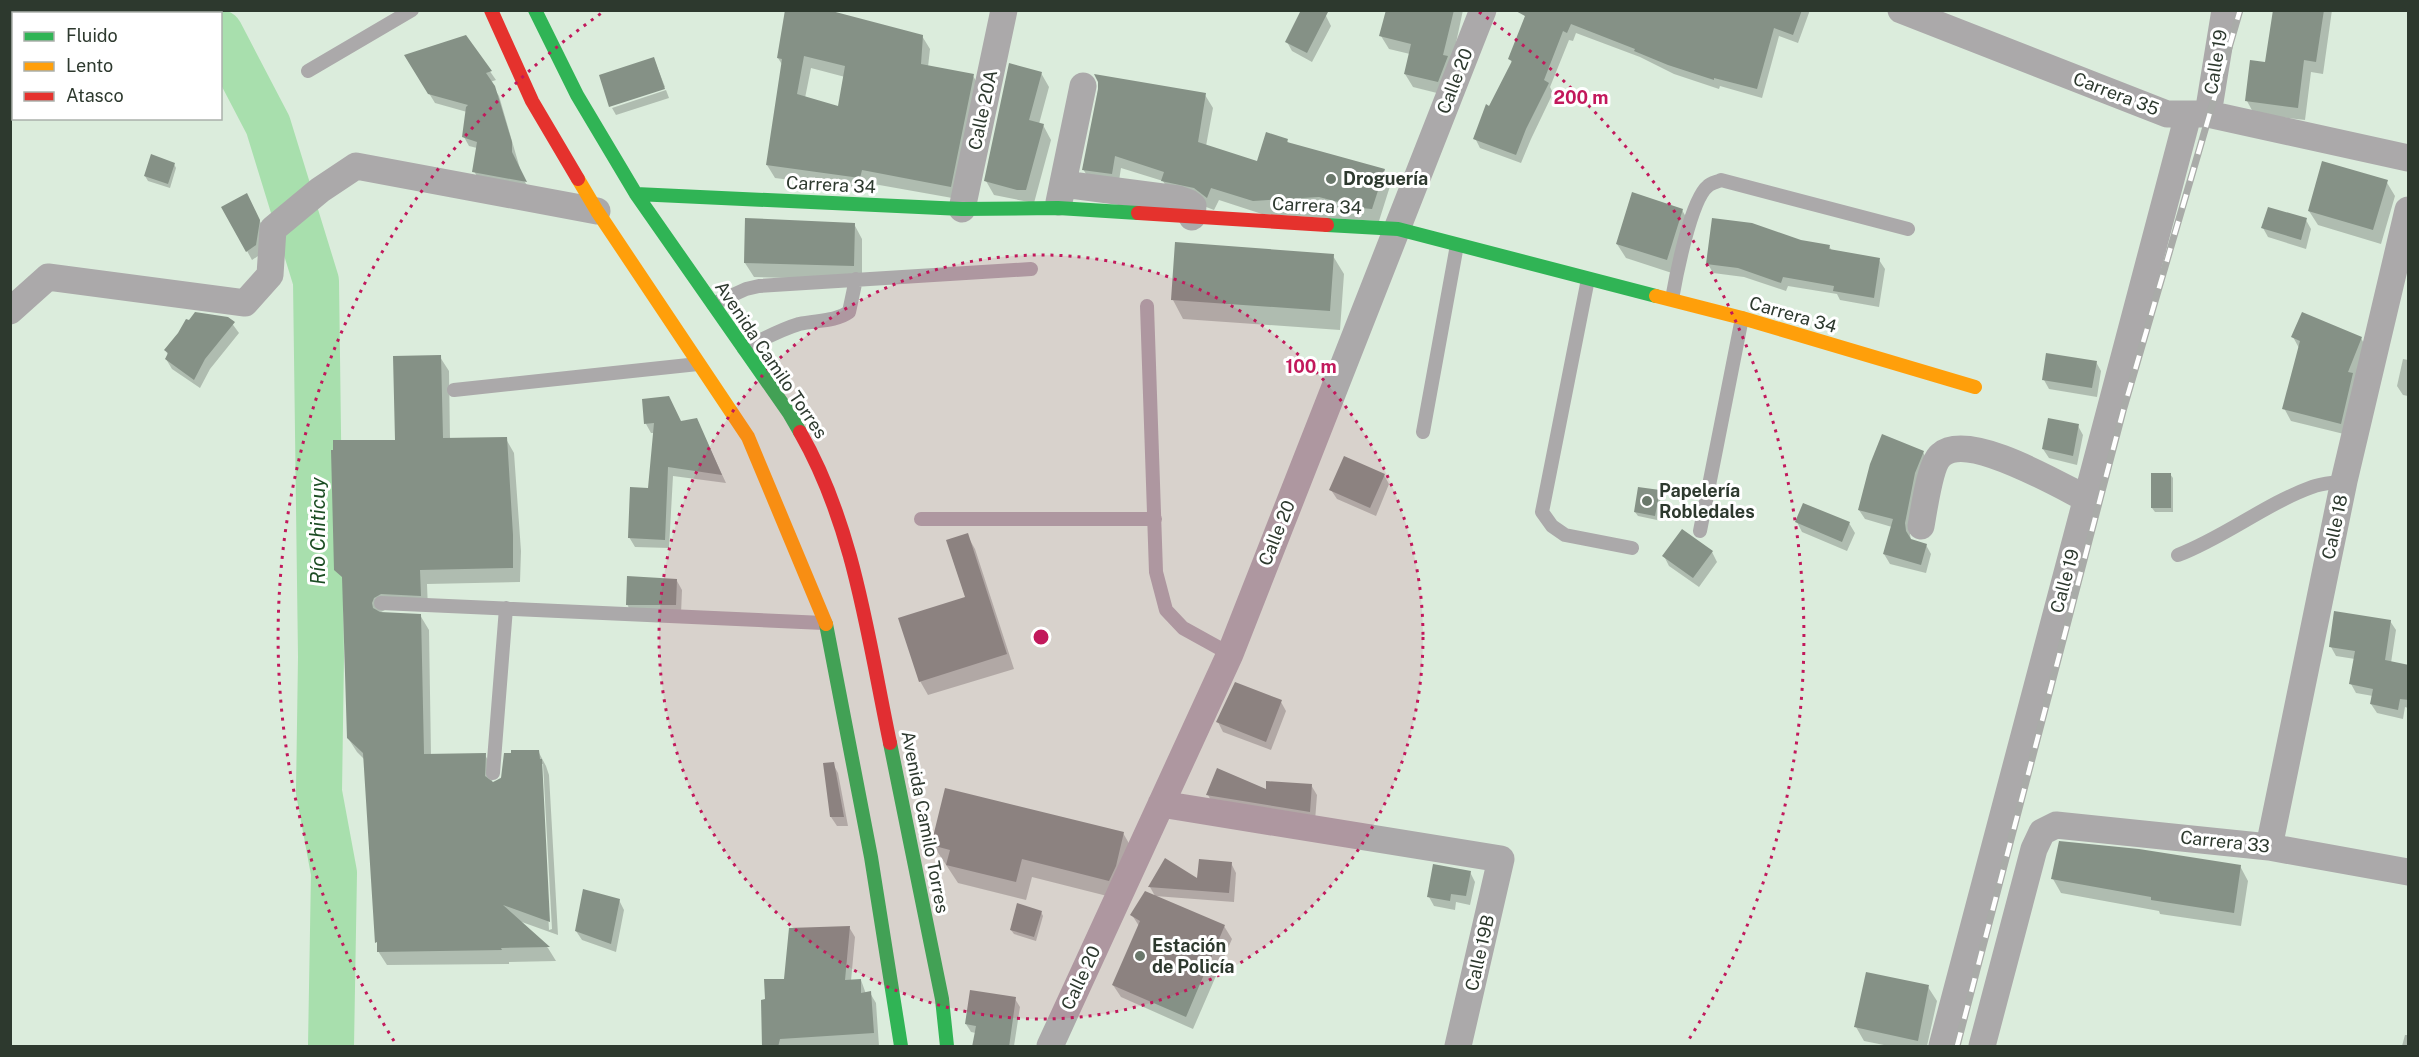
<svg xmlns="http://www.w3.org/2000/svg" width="2419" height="1057" font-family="'Public Sans',sans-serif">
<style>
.shadow{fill:#0003;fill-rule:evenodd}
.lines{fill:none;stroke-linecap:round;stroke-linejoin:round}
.river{stroke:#a8dfad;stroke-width:46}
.building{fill:#859186;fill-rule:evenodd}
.lane{stroke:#aba9aa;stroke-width:14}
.street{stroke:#aba9aa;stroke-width:27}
.fast{stroke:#30b455;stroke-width:14}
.slow{stroke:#ff9f0a;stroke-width:14}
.jam{stroke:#e5322d;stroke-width:14}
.rail-casing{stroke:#a9aba8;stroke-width:7}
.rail{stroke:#fff;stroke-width:4.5;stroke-dasharray:14;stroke-linecap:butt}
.ring{fill:none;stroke:#c2185b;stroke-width:3;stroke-dasharray:3 6}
.poi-dot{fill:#6a786b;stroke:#fff;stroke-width:2}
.labels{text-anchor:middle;stroke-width:6;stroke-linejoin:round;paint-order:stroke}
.street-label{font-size:18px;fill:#2d392e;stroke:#fff}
.poi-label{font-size:18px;font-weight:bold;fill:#2d392e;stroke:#fff;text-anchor:start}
.water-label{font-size:20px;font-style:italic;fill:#1c4d24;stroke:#fff}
.centre{fill:#c2185b;stroke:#fff;stroke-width:3}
.ring-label{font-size:18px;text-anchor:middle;font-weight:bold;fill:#c2185b;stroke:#fff;stroke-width:6;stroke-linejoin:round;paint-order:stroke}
</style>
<rect width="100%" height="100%" fill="#dbecdc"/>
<path class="shadow" d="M1315,10L1326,16L1331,26L1312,62L1292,51L1287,42Z
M1387,10H1463L1445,95L1413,87L1405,74L1410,54L1389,49L1381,36Z
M1525,10H1810L1798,43L1779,36L1762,98L1720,86L1719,89L1674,74L1640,57L1576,33L1573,41L1569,40L1550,87L1553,93L1531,139L1521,163L1480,148L1475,138L1512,63L1510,59L1526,18L1524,14Z
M2275,10H2332L2323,74L2311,72L2305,120L2254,114L2247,101L2267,64Z
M922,36L930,49L928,67L973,76L981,89L958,199L868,183L867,190L775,178L767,165L783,66L778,58ZM811,68L845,77L840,108L805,98Z
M466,37L496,80L490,82L499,96L523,179L530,190L479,180L474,171L477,148L469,146L464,137L467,112L435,103L406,56Z
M654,59L665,87L610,105Z
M1041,73L1049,87L1039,124L1043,125L1051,140L1034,203L994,195L986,181Z
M666,90L669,98L616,115L612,108Z
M1205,95L1213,108L1206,146L1258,162L1287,140L1289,144L1384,170L1391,183L1379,221L1262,214L1219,200L1214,210L1170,193L1163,181L1121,168L1118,187L1091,182L1083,169Z
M174,164L176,168L170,188L148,181L145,176Z
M2386,181L2395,196L2381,244L2318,225L2309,211Z
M251,204L265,231L261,254L252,260L223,207Z
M1682,210L1690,224L1675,274L1626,258L1617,244Z
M2306,220L2311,229L2306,249L2268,237L2263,228Z
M854,224L862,239V280L754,277L745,263Z
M1801,242L1829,246L1832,251L1879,260L1885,269L1879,307L1840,300L1837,294L1788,286L1786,291L1744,277L1713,273L1708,264Z
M1333,256L1344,274L1340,330L1183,319L1173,300Z
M228,318L239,333L210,369L200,388L172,369L166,359L168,355L166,351L179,334Z
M2293,337L2361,338L2368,351L2348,435L2291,421L2284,408L2299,348Z
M440,357L449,371L450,439H506L514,453L521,551L520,582L427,584L428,610L389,608L379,613L420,615L429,630L431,755H485L493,769L492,784L538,751L546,766L549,775L558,935L519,921L548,948L556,961L509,962V964L387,965L378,951L365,760L357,752L348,738L344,584L335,569L396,441ZM540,764H543L552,929L549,930Z
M2403,359L2408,360V396L2403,395L2397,386Z
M2096,362L2101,371L2097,397L2049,389L2044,380Z
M644,400L681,423L701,429L726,483L673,476L669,548L635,547L629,537L649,490L655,433H651L646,424Z
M2078,426L2083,435L2077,465L2049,458L2043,449Z
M1923,452L1928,462L1920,483L1910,534L1911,541L1926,545L1931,554L1926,573L1890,564L1884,554L1892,527L1865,519L1859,510Z
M2170,474L2173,478V512H2155L2152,508Z
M1384,475L1389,484L1376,516L1337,499L1331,490Z
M1659,492L1661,496L1657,520L1638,516L1635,512Z
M1797,522L1849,523L1855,533L1847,551L1802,532Z
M967,535L975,549L1014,669L928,695L920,681L967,598Z
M1712,552L1717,562L1699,587L1669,566L1664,556Z
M677,581L682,590L681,614H632L627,604Z
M2390,621L2396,630L2391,663L2408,666V708L2405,707L2403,719L2377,713L2371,704L2373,696L2356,693L2351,684L2355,659L2336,656L2331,647Z
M1281,702L1286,711L1271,750L1223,732L1218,722Z
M833,764L838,773L848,826H837L831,817Z
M1311,785L1317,795L1315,821L1213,804L1208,795Z
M1123,833L1134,852L1119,899L1032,877L1026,900L958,883L933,845Z
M1231,863L1236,873L1234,902L1155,896L1150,887L1199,881Z
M2240,866L2248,881L2241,926L2160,914L2159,911L2061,893L2053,879Z
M1470,872L1475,882L1470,905L1456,902L1455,910L1434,906L1429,897Z
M619,900L624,910L616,952L582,940L576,931Z
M1041,912L1043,916L1036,941L1014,934L1011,930Z
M1132,915L1224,926L1232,939L1193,1029L1121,997L1113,985L1139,926Z
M849,927L855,937L851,981L861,980L866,994L870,993L876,1003L879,1046H764L767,1000L785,981Z
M1928,987L1937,1001L1927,1046H1889L1864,1041L1856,1027Z
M1015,999L1020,1007L1014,1046H974L976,1033L971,1032L966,1024Z
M2405,1035H2408V1046H2402Z"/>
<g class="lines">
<path class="river" d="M220,33L268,125L316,281L321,657L319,792L334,873L331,1046"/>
</g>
<path class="building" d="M785,10H828L923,35L921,64L974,74L951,187L862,170L860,178L766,165L782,59L777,58ZM804,56L845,66L838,106L797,94Z
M1301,10H1329L1307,53L1285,42Z
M1386,10H1454L1443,55L1448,56L1438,82L1404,74L1411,44L1379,36Z
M1514,10H1802L1793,35L1774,28L1757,89L1714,78V80L1668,65L1634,51L1635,49L1571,24L1567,33L1563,31L1544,80L1549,83L1526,129L1516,155L1473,139L1486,104L1489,106L1512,61L1508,59L1525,16Z
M2273,10H2324L2316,62L2304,60L2298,108L2245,101L2250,60L2265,62Z
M466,35L492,71L486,73L495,86L512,142V152L527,182L472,172L477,142L462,137L466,107L468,105L428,94L404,55Z
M654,57L665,89L609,107L599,75Z
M1009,63L1042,72L1029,120L1044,124L1026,190H1017L984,181Z
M1094,74L1206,93L1198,142L1257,161L1266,132L1288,139L1287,142L1385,169L1372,209L1350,207L1346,204L1319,197L1253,201L1211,188L1207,198L1194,188L1161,181L1164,172L1115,156L1112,174L1082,170L1098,89V82Z
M151,154L175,163L168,184L144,176Z
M2322,161L2388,180L2373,230L2308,211Z
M1632,192L1683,209L1667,260L1616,244Z
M247,193L260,220L256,245L246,252L221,207Z
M2268,207L2307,218L2301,240L2261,228Z
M745,218L855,223L854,266L744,263Z
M1712,218L1752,223L1801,240L1830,245L1829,249L1880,258L1874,298L1833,291L1834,286L1783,277L1781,283L1738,268L1706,264Z
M1175,242L1334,254L1330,311L1171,300Z
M195,312L228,317L235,322L205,359L194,380L165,359L168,353L164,350L178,333L186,319L189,320Z
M2302,312L2362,337L2348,372L2353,373L2341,424L2282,409L2300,341L2291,337Z
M2046,353L2097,361L2092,388L2042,380Z
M441,355L443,438L507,437L513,535V568L420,570L421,596L381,594L374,598L372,603L373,608L380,612L421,614L424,754L486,753L485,776L493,782L501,778L504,753H511V750H539L540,759H542L550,922L503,905L550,947L501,948L502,950L377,952V942L375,943L363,753L347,738L342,577L334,570L331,450H333V440H395L393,356Z
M669,396L681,421L697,418L722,475L668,467L665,540L628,538L630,487L648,488L654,423L644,424L642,399Z
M2048,418L2079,424L2073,456L2042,449Z
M1882,434L1924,451L1915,473L1905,523L1906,531L1911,539L1927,544L1921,565L1883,554L1893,519L1858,510L1870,464Z
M1344,456L1385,474L1370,508L1329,490Z
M2151,473H2171V508H2151Z
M1638,487L1660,490L1655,516L1634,512Z
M1803,503L1850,522L1842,542L1795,522Z
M1682,529L1713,551L1693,578L1662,556Z
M968,533L1007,654L919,682L898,618L965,597L946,540Z
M627,576L677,579L676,605H626Z
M2334,611L2391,620L2385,660L2409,665V700L2400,699L2398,710L2370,704L2373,689L2349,684L2355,651L2329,647Z
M1235,682L1282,700L1266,742L1216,722Z
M834,762L844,817H830L823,763Z
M1217,768L1266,789V781L1312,784L1310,812L1206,795Z
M945,788L1124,832L1116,866L1109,881L1022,859L1016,882L946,865L950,850L931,845Z
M2059,841L2139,849L2241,865L2234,913L2151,900V897L2051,879Z
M1165,858L1197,878L1199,859L1232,862L1229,893L1148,887Z
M1433,864L1471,871L1466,896L1451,894L1450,901L1427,897Z
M583,889L620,899L611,944L575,931Z
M1145,891L1225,925L1186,1017L1112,985L1140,921L1130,915Z
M1017,903L1042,911L1034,937L1010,930Z
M850,926L845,980L861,979V993L871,991L874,1033L780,1039L778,1047H762L761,1000L765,999L764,979H784L789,928Z
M1866,972L1929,985L1918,1041L1854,1027Z
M970,990L1016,997L1009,1047H972L976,1026L965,1024Z"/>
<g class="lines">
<path class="lane" d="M308,71L412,10
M1588,279L1542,512L1552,526L1565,535L1632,548
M1672,299C1676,276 1691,199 1708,186C1711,183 1717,182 1721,180L1908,229
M713,304L746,289L759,286L1031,269
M1147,306L1156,572L1166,610L1183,628L1230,654
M744,349C763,339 779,330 799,324C816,320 835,322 849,312L856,279
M454,390L698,364
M1423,432L1457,245
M921,519H1155
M1700,531L1742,318
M2178,555C2225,537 2265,504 2312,487C2322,483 2334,483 2344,481
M381,603L824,623
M493,773L506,608"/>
<path class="street" d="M1901,10L2167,114H2208L2408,158
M2208,114L2225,10
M1063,184L1178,199L1189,203L1193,206L1192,217
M1059,202L1083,86
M962,209L1004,10
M10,311L48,277L245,303L270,275L273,229L320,190L356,166L597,211
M1921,526C1924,510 1930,464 1941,455C1968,431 2059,485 2087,499
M1161,804L1501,859L1458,1046
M2269,847L2344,481L2408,210
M1050,1046L1230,654L1483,10
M1942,1046L2188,115
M1982,1046L2034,849L2042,832L2056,825L2269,847L2408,872"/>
<path class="fast" d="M535,10L577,95L636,194L789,413L800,432
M636,194L962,209L1058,208L1138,213
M1327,225L1398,229L1656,296
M826,624L871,857L901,1046
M890,743L942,999L947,1046"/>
<path class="slow" d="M578,179L597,211L748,437L826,624
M1656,296L1742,318L1975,387"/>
<path class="jam" d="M491,10L532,101L578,179
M1138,213L1327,225
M800,432C854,526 868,638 890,743"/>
<defs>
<path id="rail" d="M1957,1046L2123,411L2240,10"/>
</defs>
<use href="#rail" class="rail-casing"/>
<use href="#rail" class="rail"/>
</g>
<circle cx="1041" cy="637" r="382" fill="#c2185b" fill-opacity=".12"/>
<g class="ring">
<circle cx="1041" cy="637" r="382"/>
<path d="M394 1041A763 763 0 0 1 603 12M1479 12A763 763 0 0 1 1688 1041"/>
</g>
<g class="poi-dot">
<circle cx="1331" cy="179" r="6"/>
<circle cx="1647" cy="501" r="6"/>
<circle cx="1140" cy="956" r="6"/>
</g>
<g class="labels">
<g class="street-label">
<text transform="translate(2216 62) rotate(-81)" y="6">Calle 19</text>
<text transform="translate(1455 81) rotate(-69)" y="6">Calle 20</text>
<text transform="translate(2116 94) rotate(21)" y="6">Carrera 35</text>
<text transform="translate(983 110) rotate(-78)" y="6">Calle 20A</text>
<text transform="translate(831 185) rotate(3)" y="6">Carrera 34</text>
<text transform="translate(1317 206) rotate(3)" y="6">Carrera 34</text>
<text transform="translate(1793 315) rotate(16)" y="6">Carrera 34</text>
<text transform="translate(771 360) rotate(56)" y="6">Avenida Camilo Torres</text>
<text transform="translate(2335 527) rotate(-78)" y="6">Calle 18</text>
<text transform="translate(1277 533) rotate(-68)" y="6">Calle 20</text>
<text transform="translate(2065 581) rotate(-75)" y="6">Calle 19</text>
<text transform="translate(925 822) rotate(79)" y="6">Avenida Camilo Torres</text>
<text transform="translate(2225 842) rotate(6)" y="6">Carrera 33</text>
<text transform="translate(1480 953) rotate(-77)" y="6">Calle 19B</text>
<text transform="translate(1081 978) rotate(-65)" y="6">Calle 20</text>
</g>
<g class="poi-label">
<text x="1343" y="185">Droguería</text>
<text x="1659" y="497">Papelería<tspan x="1659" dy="21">Robledales</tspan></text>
<text x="1152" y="952">Estación<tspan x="1152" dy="21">de Policía</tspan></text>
</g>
<g class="water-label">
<text transform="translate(318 531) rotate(-90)" y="7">Río Chiticuy</text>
</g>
</g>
<circle cx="1041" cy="637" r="9" class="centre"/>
<g class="ring-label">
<text x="1581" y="104">200 m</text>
<text x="1311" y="373">100 m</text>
</g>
<rect width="2419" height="1057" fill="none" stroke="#2d392e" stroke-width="24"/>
<rect x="12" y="12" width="210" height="108" fill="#ffffff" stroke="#abb0ab" stroke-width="1.5"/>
<rect x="24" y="32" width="30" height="9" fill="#30b455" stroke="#abb0ab" stroke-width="1.5"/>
<text x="66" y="42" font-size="18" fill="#2d392e">Fluido</text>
<rect x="24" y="62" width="30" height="9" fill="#ff9f0a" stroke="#abb0ab" stroke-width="1.5"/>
<text x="66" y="72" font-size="18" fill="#2d392e">Lento</text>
<rect x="24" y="92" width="30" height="9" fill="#e5322d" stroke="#abb0ab" stroke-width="1.5"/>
<text x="66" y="102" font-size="18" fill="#2d392e">Atasco</text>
</svg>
